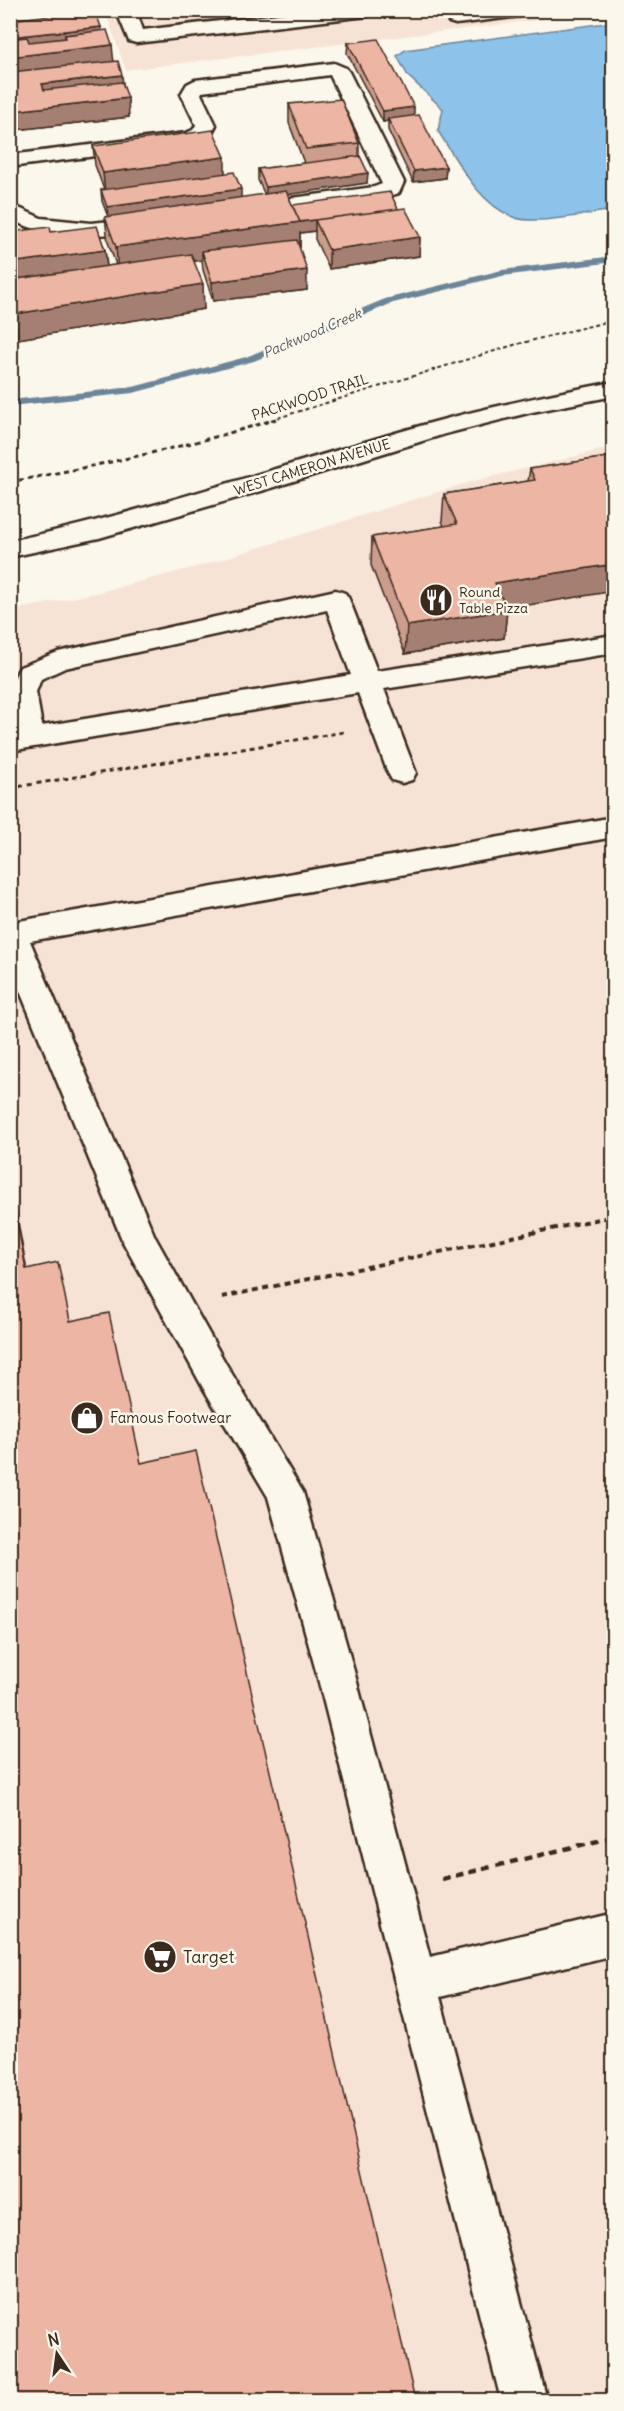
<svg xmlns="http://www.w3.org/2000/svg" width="624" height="2411" font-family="Delius,sans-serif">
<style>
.built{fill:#f7e3d6}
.water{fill:#8dc2eb;stroke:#6c8599;stroke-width:1.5}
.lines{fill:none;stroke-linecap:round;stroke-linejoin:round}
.stream{fill:#6c8599;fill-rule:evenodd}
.minor-casing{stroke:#3b2a1e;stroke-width:5}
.path-far3{stroke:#3b2a1e;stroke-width:2;stroke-dasharray:4 3;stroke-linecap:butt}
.path-far2{stroke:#3b2a1e;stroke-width:3;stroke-dasharray:5 4;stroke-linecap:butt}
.path-far1{stroke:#3b2a1e;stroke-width:4;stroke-dasharray:6 4.5;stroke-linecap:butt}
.path{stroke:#3b2a1e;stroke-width:4.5;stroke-dasharray:8 6;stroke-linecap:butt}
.minor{fill:#fbf7ec;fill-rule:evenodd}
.wall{fill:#cc9c8d;stroke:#3b2a1e;stroke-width:1.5}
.shaded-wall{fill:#a67f73;stroke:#3b2a1e;stroke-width:1.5}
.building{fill:#edb5a4;stroke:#3b2a1e;stroke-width:1.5}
.labels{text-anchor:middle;stroke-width:5;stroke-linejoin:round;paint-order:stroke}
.far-water-label{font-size:14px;font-style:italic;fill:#54585c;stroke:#fbf7ec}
.far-street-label{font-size:14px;fill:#3b2a1e;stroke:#fbf7ec}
.far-poi-label{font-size:14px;fill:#3b2a1e;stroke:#fbf7ec;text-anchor:start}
.poi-label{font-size:15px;fill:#3b2a1e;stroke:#fbf7ec;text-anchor:start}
.near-poi-label{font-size:18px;fill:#3b2a1e;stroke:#fbf7ec;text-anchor:start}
</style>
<rect width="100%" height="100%" fill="#fbf7ec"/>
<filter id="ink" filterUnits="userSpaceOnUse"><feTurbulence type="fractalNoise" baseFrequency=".0167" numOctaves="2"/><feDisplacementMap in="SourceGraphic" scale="12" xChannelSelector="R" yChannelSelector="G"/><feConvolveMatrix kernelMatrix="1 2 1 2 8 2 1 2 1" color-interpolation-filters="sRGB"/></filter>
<g filter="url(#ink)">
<path class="built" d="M105,11H611L126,70Z
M613,447V2400H11L10,611L100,592L203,565L470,482Z"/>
<path class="water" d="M613,22V210C589,213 534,226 513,217C478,203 458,162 438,131L443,109L408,76L397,56L405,50Z"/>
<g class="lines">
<path class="stream" d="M614,256V262L502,276L393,303L254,361L133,393L10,406V400L133,387L246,357L385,299L502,270Z"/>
<defs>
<path id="minor" d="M116,10H136L143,30L313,10H376L374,14L367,16L136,43L129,41Z
M443,10H529L527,14L520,16L456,24L449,22Z
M334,63L346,68L349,72L404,182L399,193L379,199L247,218L239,216L236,211L239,206L247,204L374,187L382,184L330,75L202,92L201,94L216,125L209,138L197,143L10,167V155L186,133L193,130L196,125L181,94L187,84L195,80Z
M10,204L41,218L91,223L151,217L159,219L162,224L159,229L151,231C104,235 54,242 10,219Z
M614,382V396L532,412L445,434L268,489L99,538L10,557V541C152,511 288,463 427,424C488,407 551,394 614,382Z
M336,590L345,593L349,599L377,671L614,635V653L384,689L416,773L412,780L402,783L392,780L388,773L358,693L10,751V731L16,730C11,706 7,688 20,667L58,652ZM327,610L351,675L42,726L36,692L41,679L65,668Z
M614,817V837L30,941L155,1237L226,1364L303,1492L354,1671L430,1957L614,1913V1955L440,1997L547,2400H501L316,1671L268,1497L202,1386L123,1242L10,967V918L19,921Z"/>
</defs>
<use href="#minor" class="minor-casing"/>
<path class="path-far3" d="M271,420L514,345L614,320"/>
<path class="path-far2" d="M10,482C100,465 188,447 276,419
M10,788L344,732"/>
<path class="path-far1" d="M222,1297L614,1216"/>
<path class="path" d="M442,1879L614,1837"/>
<use href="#minor" class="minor"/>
</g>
<path class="wall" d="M10,20L101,27V31L123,83L129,117L16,130L10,111Z
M348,43L414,116L446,167L445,178L413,182L388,130V121L383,122L347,53Z
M289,104L359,143V156L367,183L288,194L292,205L398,209L420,237L419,256L329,269L315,239V231L300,233V247H299L307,290L213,301L203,270L202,260L194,261L204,309L18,339L10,315V232H51L105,250L107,266L116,265L108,242L105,217H108L102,201L101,190H104L95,165L93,146L225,174L241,198L265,195L258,180V169L304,163L289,123Z
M614,456L506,608L507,610L504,638L405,654L371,565L372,537L444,526L442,521L444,494L528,481L530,469Z"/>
<path class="shaded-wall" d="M101,27L103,46L65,35L66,50L10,56V37Z
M112,45L114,64L10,76V57Z
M122,75L124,94L44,103L42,84Z
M128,98L129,117L16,130L13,111Z
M414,107V118L388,119V121L383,122V111Z
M225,157V176L105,192L103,173Z
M446,167L445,178L413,182L414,171Z
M368,173L367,183L266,198V187Z
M241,189V200L108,218L107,207Z
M315,220V231L300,233V247L205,260L202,251V260L118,271L116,247Z
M420,237L419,256L329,269V250Z
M105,250L107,270L11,283L10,263Z
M307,270V290L213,301L212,282Z
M203,284L204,309L18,339L15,314Z
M614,564V591L492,611L495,583Z
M507,610L504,638L405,654L407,626Z
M10,1180L31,1292L26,1269L10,1185Z"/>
<path class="building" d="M95,10L101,27L10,37V20Z
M107,30L112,45L10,57V39L27,37L29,42L66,38L65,35Z
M378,39L414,107L383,111L348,43Z
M118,61L122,75L42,84L44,90L122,82L128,98L13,111L10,101V72Z
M341,99L359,143L306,149L289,104Z
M419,115L446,167L414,171L388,119Z
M213,130L225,157L103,173L93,146Z
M360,156L368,173L266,187L258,169Z
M234,172L241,189L107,207L101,190Z
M286,191L300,222L116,247L105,217Z
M390,192L398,209L299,222H300L292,205Z
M405,208L420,237L329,250L315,220Z
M97,226L105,250L10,263V232L50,227L51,232Z
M297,240L307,270L212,282L202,251Z
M191,254L203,284L15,314L10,301V280Z
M614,456V564L495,583L507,610L407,626L372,537L457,524L444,494L535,480L530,469Z
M10,1185L26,1269L58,1262L70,1321L109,1313L141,1463L196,1451L415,2400H10Z"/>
</g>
<defs>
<symbol id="restaurant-disc" viewBox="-11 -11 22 22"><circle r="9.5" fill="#3b2a1e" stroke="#fbf7ec"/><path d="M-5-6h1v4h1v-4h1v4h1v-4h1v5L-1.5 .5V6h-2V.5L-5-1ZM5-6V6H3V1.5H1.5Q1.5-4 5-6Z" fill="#fff"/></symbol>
<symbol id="shop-disc" viewBox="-11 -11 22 22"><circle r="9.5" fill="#3b2a1e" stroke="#fbf7ec"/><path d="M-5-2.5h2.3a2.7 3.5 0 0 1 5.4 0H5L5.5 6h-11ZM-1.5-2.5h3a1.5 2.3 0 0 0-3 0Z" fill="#fff"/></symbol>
<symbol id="supermarket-disc" viewBox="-11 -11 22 22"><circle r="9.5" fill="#3b2a1e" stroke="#fbf7ec"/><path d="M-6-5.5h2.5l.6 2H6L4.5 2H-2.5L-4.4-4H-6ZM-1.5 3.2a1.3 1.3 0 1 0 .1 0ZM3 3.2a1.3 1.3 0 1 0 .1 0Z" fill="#fff"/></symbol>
</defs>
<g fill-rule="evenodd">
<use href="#restaurant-disc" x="417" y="581" width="38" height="38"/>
<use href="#shop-disc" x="68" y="1399" width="38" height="38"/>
<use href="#supermarket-disc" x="141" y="1938" width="38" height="38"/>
</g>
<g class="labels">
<g class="far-water-label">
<text transform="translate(312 333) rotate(-23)" y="5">Packwood Creek</text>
</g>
<g class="far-street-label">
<text transform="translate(310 397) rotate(-18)" y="5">PACKWOOD TRAIL</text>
<text transform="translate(312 467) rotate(-17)" y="5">WEST CAMERON AVENUE</text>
</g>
<g class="far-poi-label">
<text x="459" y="597">Round<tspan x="459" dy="16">Table Pizza</tspan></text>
</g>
<g class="poi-label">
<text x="110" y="1423">Famous Footwear</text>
</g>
<g class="near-poi-label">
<text x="183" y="1963">Target</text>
</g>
</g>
<rect width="624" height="2411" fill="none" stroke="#fbf7ec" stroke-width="36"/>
<rect x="18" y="18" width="588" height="2375" fill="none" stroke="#3b2a1e" stroke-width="2" filter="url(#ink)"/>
<g transform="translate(57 2354) rotate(347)" stroke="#fbf7ec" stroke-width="4.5" paint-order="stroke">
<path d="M0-4.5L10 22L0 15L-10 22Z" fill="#3b2a1e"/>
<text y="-9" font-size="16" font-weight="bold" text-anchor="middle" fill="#3b2a1e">N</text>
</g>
</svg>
